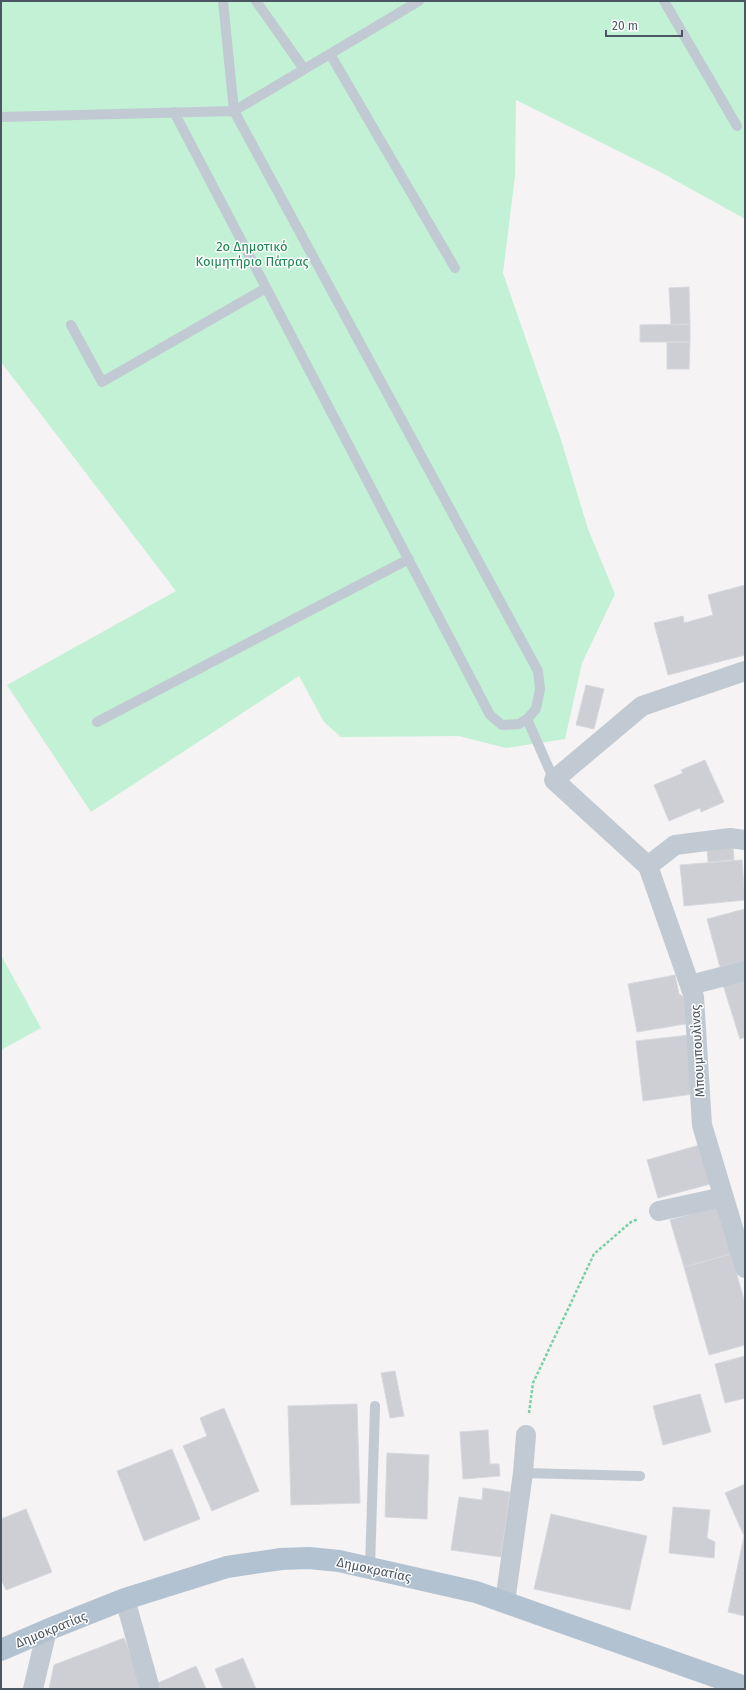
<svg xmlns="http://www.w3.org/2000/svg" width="746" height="1690" font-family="'Fira Sans',sans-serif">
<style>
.green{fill:#c3f1d5}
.building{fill:#cdcfd5;stroke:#d7d9de}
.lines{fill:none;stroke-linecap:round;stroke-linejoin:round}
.path{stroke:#7ad0a6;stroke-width:2.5;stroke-dasharray:3 2;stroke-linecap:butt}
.lane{stroke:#c1cad2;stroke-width:10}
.street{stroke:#c1cad2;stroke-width:20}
.primary{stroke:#b3c2d1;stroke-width:22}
.labels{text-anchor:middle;stroke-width:3;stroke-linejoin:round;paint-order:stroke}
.park-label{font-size:13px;fill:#17864f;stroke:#fff}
.street-label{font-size:13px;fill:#4a5661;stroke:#fff}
</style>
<rect width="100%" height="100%" fill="#f5f3f3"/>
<path class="green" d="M1,1H745V219L664,174L516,100L515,176L503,273L561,440L588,529L615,594L582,663L565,739L506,748L459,736L341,737L324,722L299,676L91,812L7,685L176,591L1,362Z
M1,955L41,1028L1,1050Z"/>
<path class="building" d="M689,287L690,324L671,325L669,288Z
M690,324V342H640V325Z
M667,342H690L689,369H667Z
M745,585V655L668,675L654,623L683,616L684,623L713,615L708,595Z
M586,685L604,689L594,729L576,725Z
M705,760L724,802L701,812L700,808L669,821L654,785L683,773L681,770Z
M707,846H733L734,860L708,862Z
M742,860L745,900L684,906L680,865Z
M745,909V961L720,967L707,919Z
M675,975L679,994L687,999L691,1023L637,1032L628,984Z
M745,978V1037L740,1039L723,985Z
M690,1035L693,1094L643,1101L636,1041Z
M703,1144L714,1183L658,1198L647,1160Z
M723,1205L731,1254L684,1267L670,1220Z
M731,1254L745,1303V1345L709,1355L684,1267Z
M745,1356V1398L725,1403L715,1364Z
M395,1371L404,1416L390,1418L381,1373Z
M700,1394L711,1432L663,1445L653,1406Z
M357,1404L360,1503L291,1505L288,1406Z
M224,1408L259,1491L212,1511L183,1446L207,1436L200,1418Z
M488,1430L490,1464H499L500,1476L463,1479L460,1432Z
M172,1449L200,1519L144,1541L117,1471Z
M387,1453L429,1455L427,1519L385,1517Z
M745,1484V1616L728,1612L744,1536L725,1493Z
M483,1488L510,1492L501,1557L451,1550L459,1497L482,1500Z
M673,1507L710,1510L707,1538L715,1542L714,1558L669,1553Z
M26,1509L52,1572L6,1590L1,1579V1519Z
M551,1514L647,1536L630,1610L534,1589Z
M124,1638L144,1689H49L54,1665Z
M243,1658L256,1689H223L215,1669Z
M196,1666L206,1689H161L158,1683Z"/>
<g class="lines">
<path class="path" d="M529,1413L533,1383L594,1254L631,1222L638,1219"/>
<path class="lane" d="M223,1L234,111L538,671L540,689L536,709L527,719L554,780
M256,1L304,69
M664,1L737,126
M330,54L455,268
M174,112L490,715L502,725L519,724L527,719
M1,117L234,111L419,1
M71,325L102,382L266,288
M97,722L409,559
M523,1473L640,1476
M370,1568L375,1406"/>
<path class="street" d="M745,671L642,706L554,780L648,866L694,997L702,1125L745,1268
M648,866L675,845L730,838L745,840
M690,985L745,971
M659,1211L723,1197
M125,1599L150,1689
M505,1602L523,1473L526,1435
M33,1689L47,1630"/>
<path class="primary" d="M1,1650L47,1630L125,1599L227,1567L281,1559L309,1558L339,1561L476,1592L745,1687"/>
</g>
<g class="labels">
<g class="park-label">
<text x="252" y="251">2o Δημοτικό<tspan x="252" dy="15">Κοιμητήριο Πάτρας</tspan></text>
</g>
<g class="street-label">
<text transform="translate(697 1051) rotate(-93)" y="5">Μπουμπουλίνας</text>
<text transform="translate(374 1569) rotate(12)" y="5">Δημοκρατίας</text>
<text transform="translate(51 1629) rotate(-22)" y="5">Δημοκρατίας</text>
</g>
</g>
<rect width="746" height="1690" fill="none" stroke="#4a5661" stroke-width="4"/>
<path d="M606 30v6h76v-6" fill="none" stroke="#4a5661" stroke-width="2"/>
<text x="612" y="30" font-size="12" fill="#4a5661" stroke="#ffffff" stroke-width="3" paint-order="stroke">20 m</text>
</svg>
